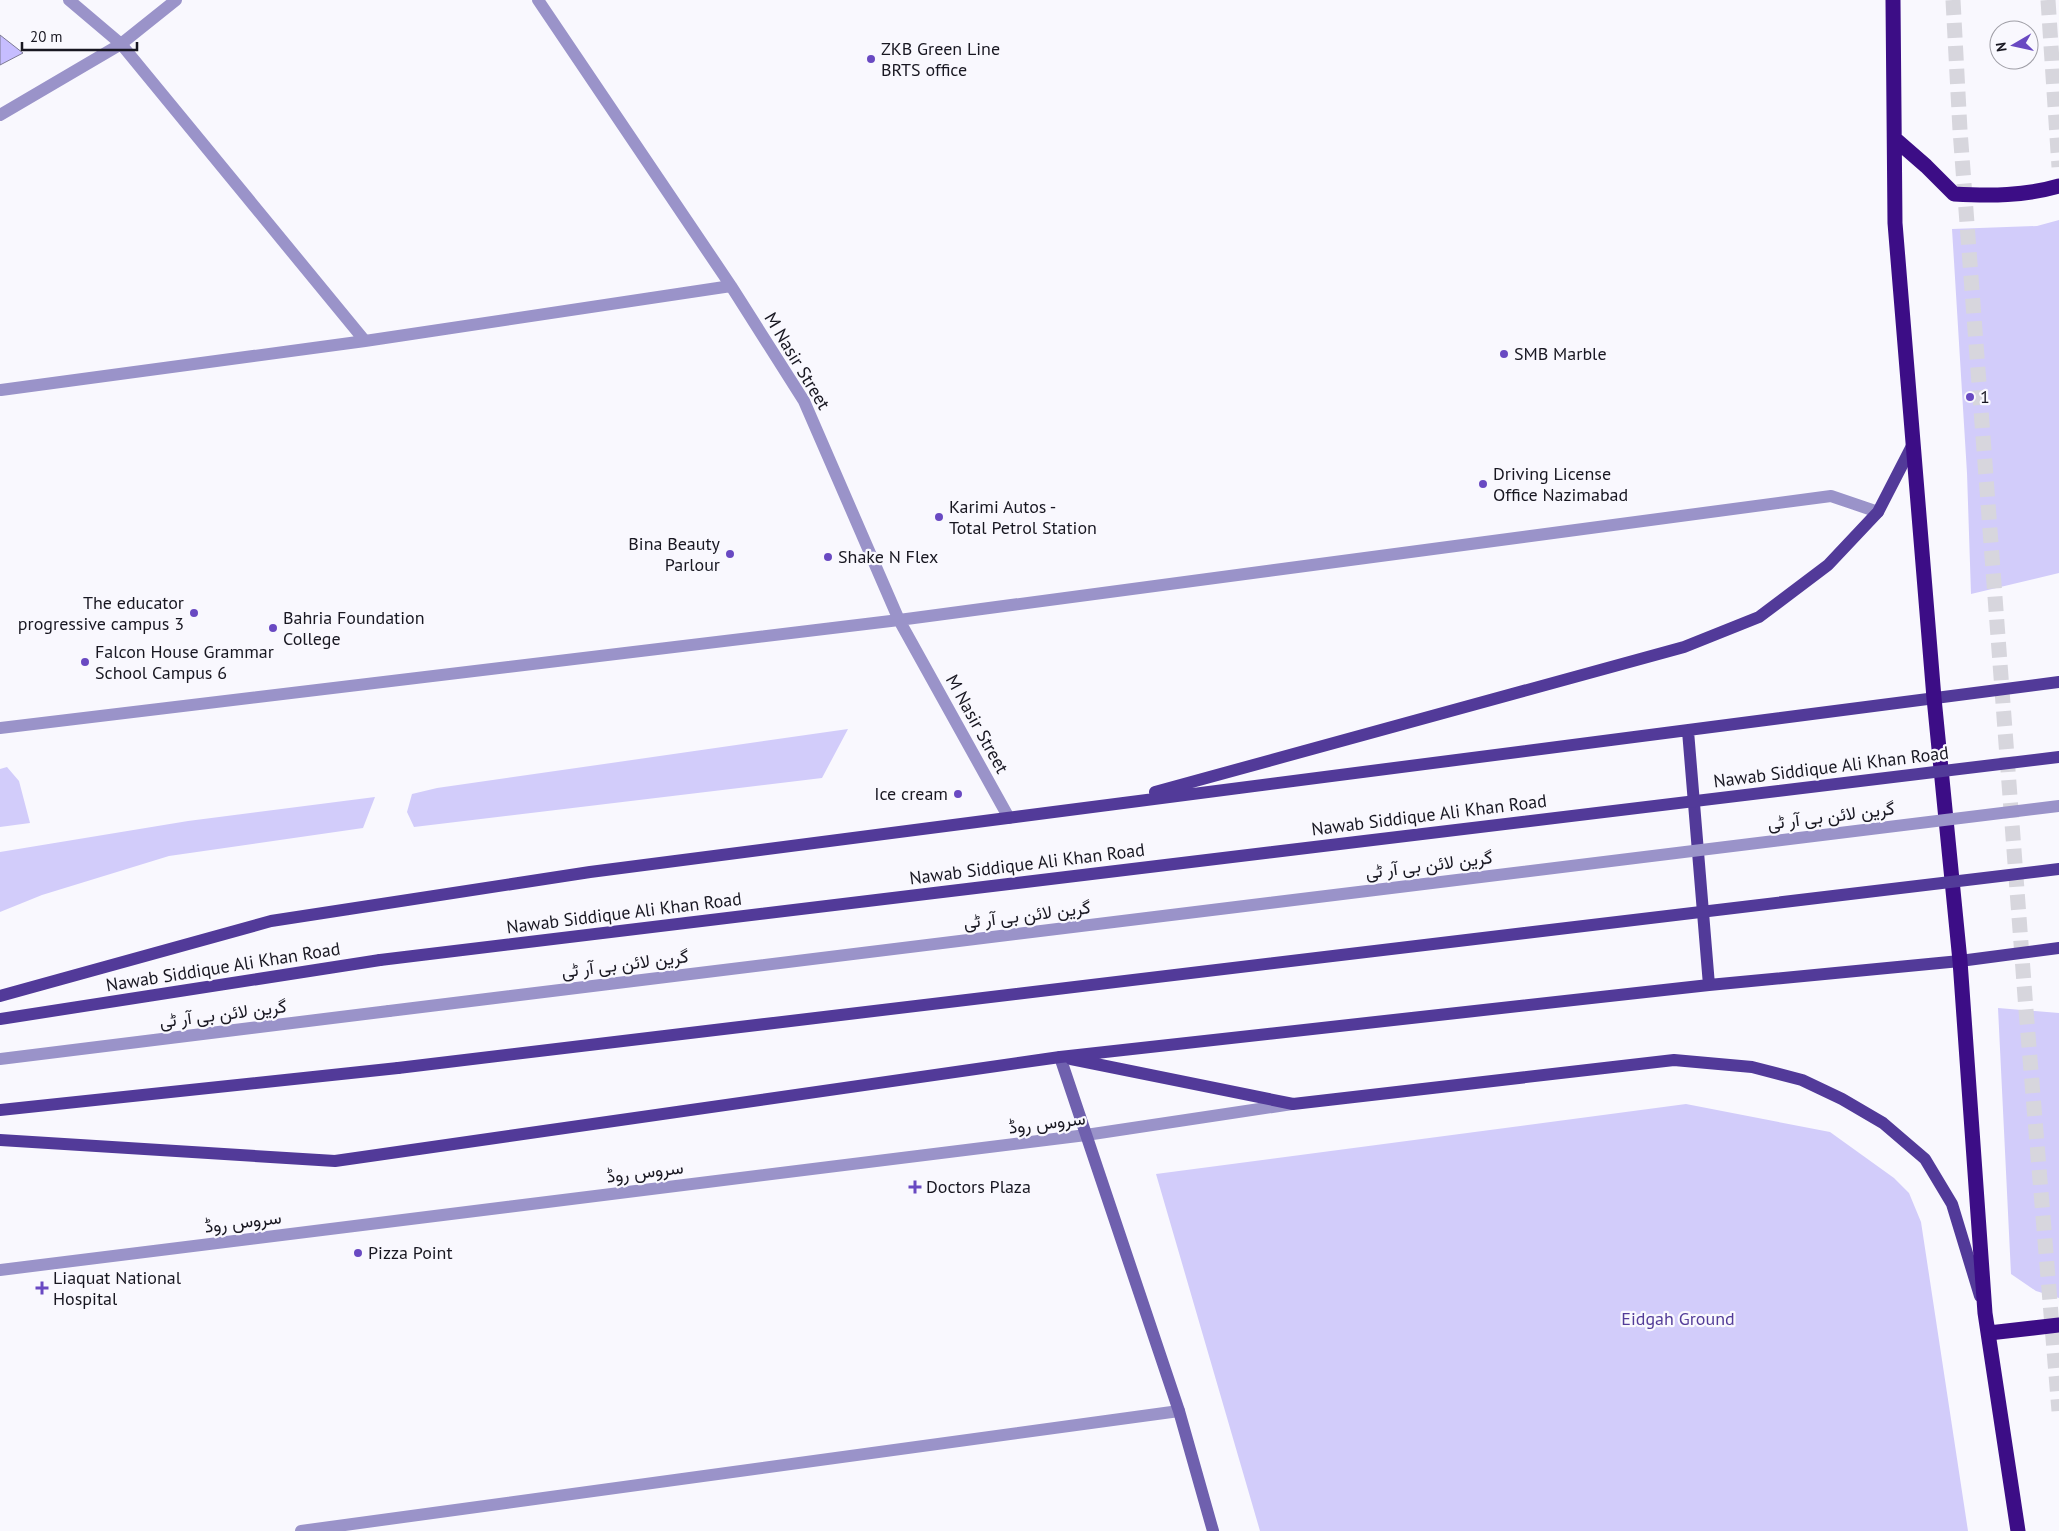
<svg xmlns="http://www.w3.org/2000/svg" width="2059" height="1531" font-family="'PT Sans',Vazirmatn,sans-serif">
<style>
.green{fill:#d2ccfa}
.building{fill:#c6bdff;stroke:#7d7a94}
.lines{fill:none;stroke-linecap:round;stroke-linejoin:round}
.highway-tunnel{stroke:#d7d6dd;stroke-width:15;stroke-dasharray:15 8;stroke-linecap:butt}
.lane{stroke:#9a93c9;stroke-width:12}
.street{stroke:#9a93c9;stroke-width:12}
.secondary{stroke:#6f60ae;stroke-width:12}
.primary{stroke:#523a99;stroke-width:12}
.highway{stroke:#3c0d86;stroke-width:15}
.lane-bridge{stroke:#9a93c9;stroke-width:12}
.primary-bridge{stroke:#523a99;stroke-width:12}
.poi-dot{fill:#6949c2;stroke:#f9f8fe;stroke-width:2}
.labels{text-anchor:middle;stroke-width:4.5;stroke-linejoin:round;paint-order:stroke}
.poi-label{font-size:18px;fill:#181721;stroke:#f9f8fe;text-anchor:start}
.street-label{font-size:18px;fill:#181721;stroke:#f9f8fe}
.park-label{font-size:18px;fill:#533c98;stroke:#f9f8fe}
</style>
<rect width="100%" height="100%" fill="#f9f8fe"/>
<path class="green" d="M2059,220V573L1971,594L1967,473L1952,229L2037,226Z
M848,729L822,778L414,827L407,812L412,794L437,788Z
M7,767L19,781L30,823L0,827V769Z
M375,797L363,828L169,856L42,895L0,912V852L188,821Z
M1998,1008L2059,1013V1298L2036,1291L2011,1274Z
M1686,1104L1830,1132L1894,1178L1909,1193L1921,1222L1968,1531H1260L1156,1174Z"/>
<path class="building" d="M0,35L23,53L0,65Z"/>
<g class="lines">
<path class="highway-tunnel" d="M1953,0L1960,130L2026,1010L2059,1411
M2048,0L2059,167"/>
<path class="lane" d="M0,1059L389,1011
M0,1270L1086,1135L1292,1104"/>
<path class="street" d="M69,0L121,44L365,341
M538,0L731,286L804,401L899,620L1009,818
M0,115L121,44L176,0
M1,390L365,341L731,286
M0,728L899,620L1831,496L1878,512
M301,1531L1179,1411"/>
<path class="secondary" d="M1060,1057L1179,1411L1213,1531"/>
<path class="primary" d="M1688,731L1709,985
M1155,792L1684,647L1759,617L1828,565L1878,512L1914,442
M0,996L271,921L590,872L2059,682
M0,1019L380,960
M1071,1059L1293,1104L1674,1060L1752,1067L1802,1080L1842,1099L1883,1123L1925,1159L1952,1204L1980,1296
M0,1110L398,1068
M0,1140L335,1161L1060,1057L1709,985L1960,961L2059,948"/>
<path class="highway" d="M1893,0L1895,223L1934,698L1960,961L1985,1313L2018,1531
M1895,139L1926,166L1954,194C1990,196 2025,196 2059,186
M1989,1333L2059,1325"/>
<path class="lane-bridge" d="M389,1011L2059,806"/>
<path class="primary-bridge" d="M380,960L2059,757
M398,1068L2059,869"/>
</g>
<g class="poi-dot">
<circle cx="871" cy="59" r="5"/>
<circle cx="1504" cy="354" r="5"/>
<circle cx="1970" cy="397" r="5"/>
<circle cx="1483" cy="484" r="5"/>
<circle cx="939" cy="517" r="5"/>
<circle cx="730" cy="554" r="5"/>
<circle cx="828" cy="557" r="5"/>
<circle cx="194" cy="613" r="5"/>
<circle cx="273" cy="628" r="5"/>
<circle cx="85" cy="662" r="5"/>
<circle cx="958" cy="794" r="5"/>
<path d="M912.5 1179.5h5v5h5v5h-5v5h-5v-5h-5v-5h5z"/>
<circle cx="358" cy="1253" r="5"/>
<path d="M39.5 1280.5h5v5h5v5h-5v5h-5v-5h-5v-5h5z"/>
</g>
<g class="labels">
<g class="poi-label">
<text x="881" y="55">ZKB Green Line<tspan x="881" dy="21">BRTS office</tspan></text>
<text x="1514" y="360">SMB Marble</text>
<text x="1980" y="403">1</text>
<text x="1493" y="480">Driving License<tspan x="1493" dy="21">Office Nazimabad</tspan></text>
<text x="949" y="513">Karimi Autos -<tspan x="949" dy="21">Total Petrol Station</tspan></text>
<text x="720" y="550" text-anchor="end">Bina Beauty<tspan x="720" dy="21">Parlour</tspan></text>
<text x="838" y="563">Shake N Flex</text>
<text x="184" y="609" text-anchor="end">The educator<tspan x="184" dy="21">progressive campus 3</tspan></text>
<text x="283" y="624">Bahria Foundation<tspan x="283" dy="21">College</tspan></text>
<text x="95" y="658">Falcon House Grammar<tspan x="95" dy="21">School Campus 6</tspan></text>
<text x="948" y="800" text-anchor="end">Ice cream</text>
<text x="926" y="1193">Doctors Plaza</text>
<text x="368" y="1259">Pizza Point</text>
<text x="53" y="1284">Liaquat National<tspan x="53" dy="21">Hospital</tspan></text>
</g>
<g class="street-label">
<text transform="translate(797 361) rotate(59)" y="6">M Nasir Street</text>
<text transform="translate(977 724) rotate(61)" y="6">M Nasir Street</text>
<text transform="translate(1831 767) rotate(-7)" y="6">Nawab Siddique Ali Khan Road</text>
<text transform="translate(1429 815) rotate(-7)" y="6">Nawab Siddique Ali Khan Road</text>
<text transform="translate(1831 816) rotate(-7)" y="6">گرین لائن بی آر ٹی</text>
<text transform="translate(1027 864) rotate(-7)" y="6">Nawab Siddique Ali Khan Road</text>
<text transform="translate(1429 865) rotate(-7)" y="6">گرین لائن بی آر ٹی</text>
<text transform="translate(624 913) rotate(-7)" y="6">Nawab Siddique Ali Khan Road</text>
<text transform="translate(1027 915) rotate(-7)" y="6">گرین لائن بی آر ٹی</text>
<text transform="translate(625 964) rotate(-7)" y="6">گرین لائن بی آر ٹی</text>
<text transform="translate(223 967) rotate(-9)" y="6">Nawab Siddique Ali Khan Road</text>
<text transform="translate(223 1014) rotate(-7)" y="6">گرین لائن بی آر ٹی</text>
<text transform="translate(1047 1123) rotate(-7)" y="6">سروس روڈ</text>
<text transform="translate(645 1172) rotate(-7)" y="6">سروس روڈ</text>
<text transform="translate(243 1222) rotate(-7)" y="6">سروس روڈ</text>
</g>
<g class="park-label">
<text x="1678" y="1325">Eidgah Ground</text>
</g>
</g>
<g transform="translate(2014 45) rotate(261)"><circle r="24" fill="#f9f8fe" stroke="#9f9ea6"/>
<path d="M0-4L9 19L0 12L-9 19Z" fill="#6949c2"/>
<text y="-8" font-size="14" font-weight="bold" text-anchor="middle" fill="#181721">N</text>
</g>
<path d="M22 42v8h115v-8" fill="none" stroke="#181721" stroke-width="2.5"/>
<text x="30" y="42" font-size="15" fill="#181721" stroke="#f9f8fe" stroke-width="4" paint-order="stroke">20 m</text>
</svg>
